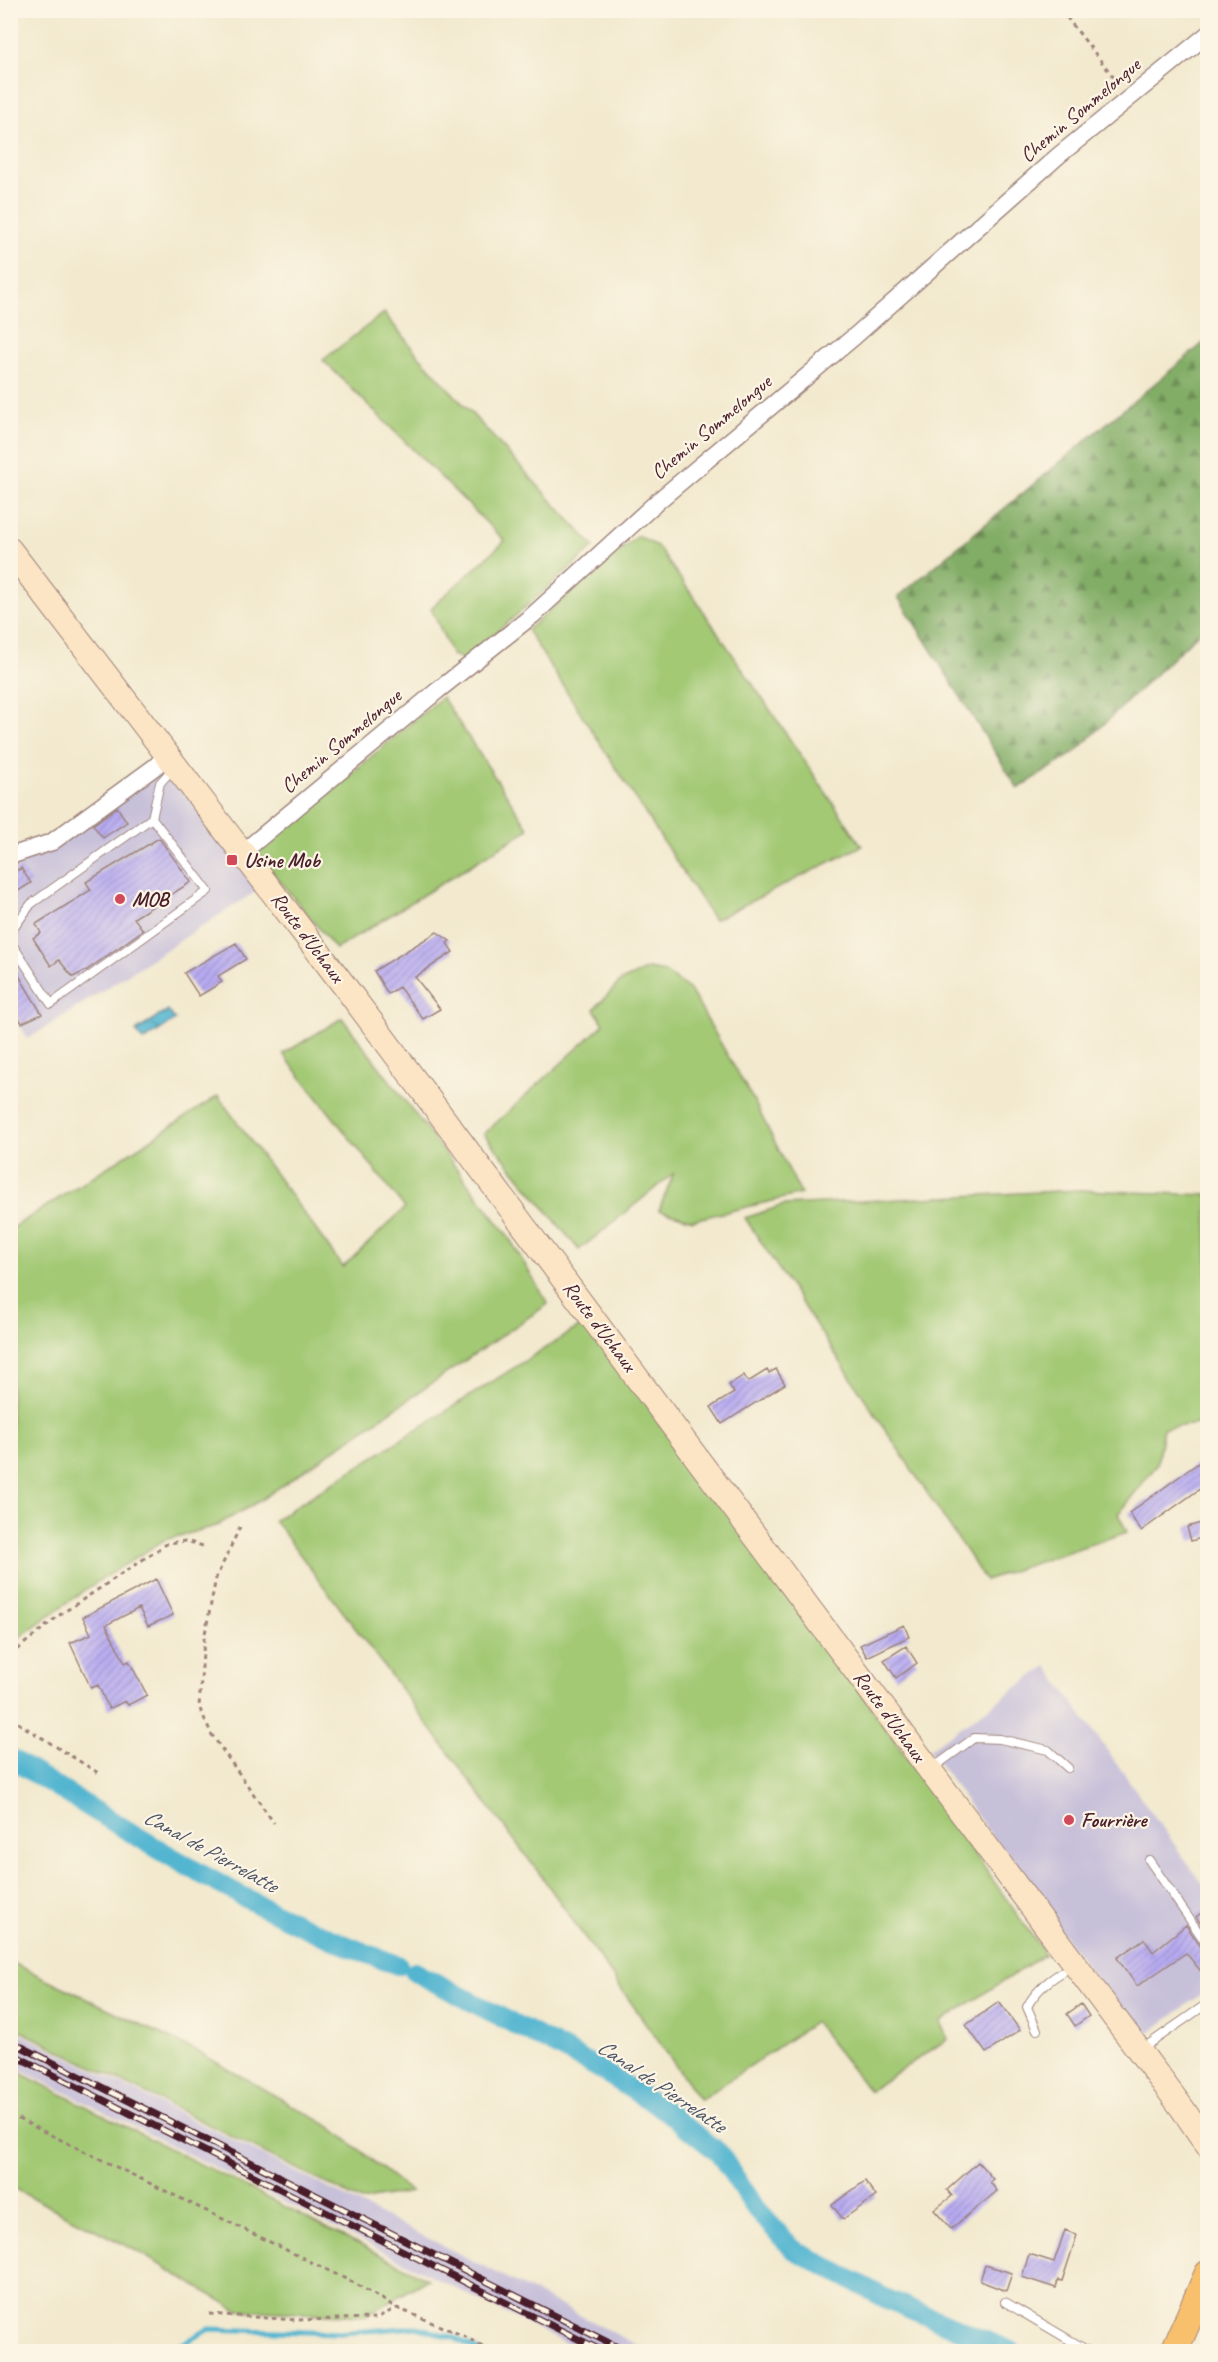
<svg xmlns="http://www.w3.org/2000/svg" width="1218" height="2362" font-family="Caveat,sans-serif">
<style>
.industrial{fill:#c7c0d9}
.green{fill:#a3c974;stroke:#767450;stroke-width:1.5}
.forest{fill:url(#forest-firs);stroke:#666648;stroke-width:1.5}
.water{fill:url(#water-waves);stroke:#4e6a7e;stroke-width:1.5}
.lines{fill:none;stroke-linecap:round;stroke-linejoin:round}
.stream{stroke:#52b5d0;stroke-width:5}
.canal{stroke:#52b5d0;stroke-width:20}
.building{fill:url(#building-hatch)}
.service-casing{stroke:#9e847c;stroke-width:10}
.minor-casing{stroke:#9e847c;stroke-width:19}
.secondary-casing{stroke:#9e847c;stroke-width:26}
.primary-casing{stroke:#9e847c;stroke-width:29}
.path{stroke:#9e847c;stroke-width:3;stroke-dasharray:4.5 4.5;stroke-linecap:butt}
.service{stroke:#fff;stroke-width:8}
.minor{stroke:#fff;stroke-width:16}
.secondary{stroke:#fce5c4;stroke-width:24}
.primary{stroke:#f8bf6c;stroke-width:27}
.rail-casing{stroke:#4a1f2b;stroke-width:7}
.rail{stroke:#fcf5e5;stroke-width:4.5;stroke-dasharray:14;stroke-linecap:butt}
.poi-dot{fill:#d1495b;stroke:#fcf5e5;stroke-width:2}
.labels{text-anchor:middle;stroke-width:4.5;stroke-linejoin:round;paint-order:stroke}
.street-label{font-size:21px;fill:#4a1f2b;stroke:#fcf5e5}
.poi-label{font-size:21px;font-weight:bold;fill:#4a1f2b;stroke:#fcf5e5;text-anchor:start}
.water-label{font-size:22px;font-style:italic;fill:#4d5465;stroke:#fcf5e5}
</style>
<defs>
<pattern id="forest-firs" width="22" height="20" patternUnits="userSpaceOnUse" patternTransform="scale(1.5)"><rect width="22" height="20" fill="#82ad66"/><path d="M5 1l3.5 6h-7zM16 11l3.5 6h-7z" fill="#6c8c54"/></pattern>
<pattern id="water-waves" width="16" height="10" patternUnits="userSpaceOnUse" patternTransform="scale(1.5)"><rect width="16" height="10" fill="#52b5d0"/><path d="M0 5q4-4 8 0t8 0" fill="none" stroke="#4693a9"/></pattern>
<pattern id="building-hatch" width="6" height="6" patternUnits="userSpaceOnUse" patternTransform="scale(1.5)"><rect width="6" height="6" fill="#b8acf2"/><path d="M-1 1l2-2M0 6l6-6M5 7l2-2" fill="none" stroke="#988bc4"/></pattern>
</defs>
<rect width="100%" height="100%" fill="#fcf5e5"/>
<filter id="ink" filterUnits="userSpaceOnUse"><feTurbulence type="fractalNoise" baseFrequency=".0167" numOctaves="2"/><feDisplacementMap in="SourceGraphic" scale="12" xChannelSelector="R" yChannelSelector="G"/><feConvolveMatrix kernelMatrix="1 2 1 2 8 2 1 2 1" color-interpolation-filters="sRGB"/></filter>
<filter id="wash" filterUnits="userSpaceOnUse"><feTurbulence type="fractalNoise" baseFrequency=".008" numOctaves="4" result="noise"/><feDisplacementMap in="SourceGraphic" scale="24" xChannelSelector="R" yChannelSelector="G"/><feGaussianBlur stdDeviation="1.35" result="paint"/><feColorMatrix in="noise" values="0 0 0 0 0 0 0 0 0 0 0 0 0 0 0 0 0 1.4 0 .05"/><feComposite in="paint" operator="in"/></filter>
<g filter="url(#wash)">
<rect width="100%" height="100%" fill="#f2e9ce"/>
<path class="industrial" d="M166,767L258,890L28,1039L11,1010V865L43,854Z
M1047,1666L1207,1890V1990L1140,2040L929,1750Z
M10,2028L489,2269L649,2351H581L11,2065Z"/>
<path class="green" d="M384,313L418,355L594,547L465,660L452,655L431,608L505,541L323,360Z
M638,536L657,546L695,599L862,846L714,920L527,630Z
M442,697L529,829L336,949L257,853Z
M648,969L665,972L690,990L754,1101L801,1194L693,1220L659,1210L674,1173L579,1250L484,1134L604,1024L594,1009L621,981Z
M342,1018L508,1236L548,1304L259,1501L216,1526L164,1540L86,1589L11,1643V1229L218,1096L343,1267L405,1208L283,1054Z
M1080,1190L1207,1195V1423L1163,1428L1157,1465L1118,1514L1127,1532L985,1580L745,1218L784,1205Z
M588,1321L833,1653L1045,1954L940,2022L948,2039L869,2091L815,2022L700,2100L545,1881L274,1520Z
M11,1962L196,2051L331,2127L411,2192L361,2201L11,2026Z
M10,2068L428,2279L365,2316L237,2310L135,2250L11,2187Z"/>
<path class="forest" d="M1207,340V625L1074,753L1018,789L898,597Z"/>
<path class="water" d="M168,1010L175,1020L143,1041L136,1031Z"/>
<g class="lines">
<path class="stream" d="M168,2352L209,2329L340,2333L417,2327L455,2338L480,2352"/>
<path class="canal" d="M10,1758C134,1835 259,1917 398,1965
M415,1972L598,2068L666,2111L719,2153L756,2209L793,2249L887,2299L1013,2352"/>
</g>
<g id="blocks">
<path class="building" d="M117,807L127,822L103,838L93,825Z
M159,838L191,882L134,918L143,930L87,970L73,977L59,960L51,966L33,938L41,933L36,924L91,890L86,882Z
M21,868L31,883L10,896V874Z
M437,932L450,941L447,943L453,952L415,977L440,1009L423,1019L399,987L388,994L374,971Z
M236,943L246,959L218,976L222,982L199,996L184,973Z
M10,961L42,1014L22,1023L10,1004Z
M776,1369L785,1384L722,1424L711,1407L734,1393L729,1385L744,1375L748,1382L767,1370L769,1373Z
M1208,1456V1483L1141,1531L1129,1513Z
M1208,1521V1536L1191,1541L1187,1527Z
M156,1579L173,1615L148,1626L139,1608L106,1625L125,1663L129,1661L147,1695L128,1705L125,1701L109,1709L98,1685L91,1688L70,1643L91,1634L83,1617Z
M904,1625L909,1637L867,1657L860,1645Z
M906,1646L917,1663L896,1678L884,1660Z
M1208,1908V1934L1196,1917Z
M1186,1925L1203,1950L1208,1952V1980L1186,1953L1137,1986L1117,1958L1144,1939L1153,1952Z
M999,2002L1020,2030L986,2053L966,2025Z
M1081,2004L1089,2016L1075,2026L1067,2014Z
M978,2162L993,2179L990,2182L997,2191L951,2229L934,2210L952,2196L947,2190Z
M865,2181L876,2196L843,2219L832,2205Z
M1065,2230L1077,2235L1062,2281L1058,2280L1056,2288L1022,2277L1029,2254L1054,2262Z
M985,2265L1012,2273L1006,2291L980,2281Z"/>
</g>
</g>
<g filter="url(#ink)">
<use href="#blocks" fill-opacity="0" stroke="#9e847c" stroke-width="1.5"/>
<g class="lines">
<defs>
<path id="service" d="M10,933L31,904L152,818L160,783L175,766
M10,941L51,1004L208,891L152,818
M930,1770L974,1738L1000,1739L1048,1750L1068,1768
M1149,1860L1208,1946
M1037,2030L1027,2007C1037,1987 1054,1977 1073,1965
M1142,2049L1208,2003
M1005,2302L1090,2352"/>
<path id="minor" d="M243,852L437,691L533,615L658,501L855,336L1058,156L1208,34
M10,856L52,842L156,766L167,754"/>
<path id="secondary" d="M10,550L346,988L1182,2108L1208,2146"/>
<path id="primary" d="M1174,2352L1208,2274"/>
</defs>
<use href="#service" class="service-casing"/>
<use href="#minor" class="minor-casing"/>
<use href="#secondary" class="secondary-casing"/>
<use href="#primary" class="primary-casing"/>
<path class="path" d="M1061,10L1119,84
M240,1527L216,1578L204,1639L199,1707L212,1735L274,1823
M10,1655L61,1614L168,1543L186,1541L203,1546
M10,1718L100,1774
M10,2115L356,2284L397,2308L464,2336L492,2352
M209,2314L297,2320L376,2318L397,2308"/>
<use href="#service" class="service"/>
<use href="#minor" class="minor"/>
<use href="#secondary" class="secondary"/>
<use href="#primary" class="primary"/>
<defs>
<path id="rail" d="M10,2041L627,2352
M10,2053L604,2352"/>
</defs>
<use href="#rail" class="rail-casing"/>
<use href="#rail" class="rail"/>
</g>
</g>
<g class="poi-dot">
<rect x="226" y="854" width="12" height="12" rx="3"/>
<circle cx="120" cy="899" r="6"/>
<circle cx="1069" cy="1820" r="6"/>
</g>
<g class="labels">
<g class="street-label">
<text transform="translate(1080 110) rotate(-40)" y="7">Chemin Sommelongue</text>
<text transform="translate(711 427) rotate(-40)" y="7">Chemin Sommelongue</text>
<text transform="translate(341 741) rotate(-40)" y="7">Chemin Sommelongue</text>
<text transform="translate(308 937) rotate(53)" y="7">Route d'Uchaux</text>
<text transform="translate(600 1326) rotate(53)" y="7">Route d'Uchaux</text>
<text transform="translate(890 1716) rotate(54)" y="7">Route d'Uchaux</text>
</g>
<g class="poi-label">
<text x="244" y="867">Usine Mob</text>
<text x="132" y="906">MOB</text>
<text x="1081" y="1827">Fourrière</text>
</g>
<g class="water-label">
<text transform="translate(211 1850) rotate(29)" y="8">Canal de Pierrelatte</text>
<text transform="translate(662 2085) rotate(34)" y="8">Canal de Pierrelatte</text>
</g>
</g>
<rect width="1218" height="2362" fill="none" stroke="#fcf5e5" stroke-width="36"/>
</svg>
